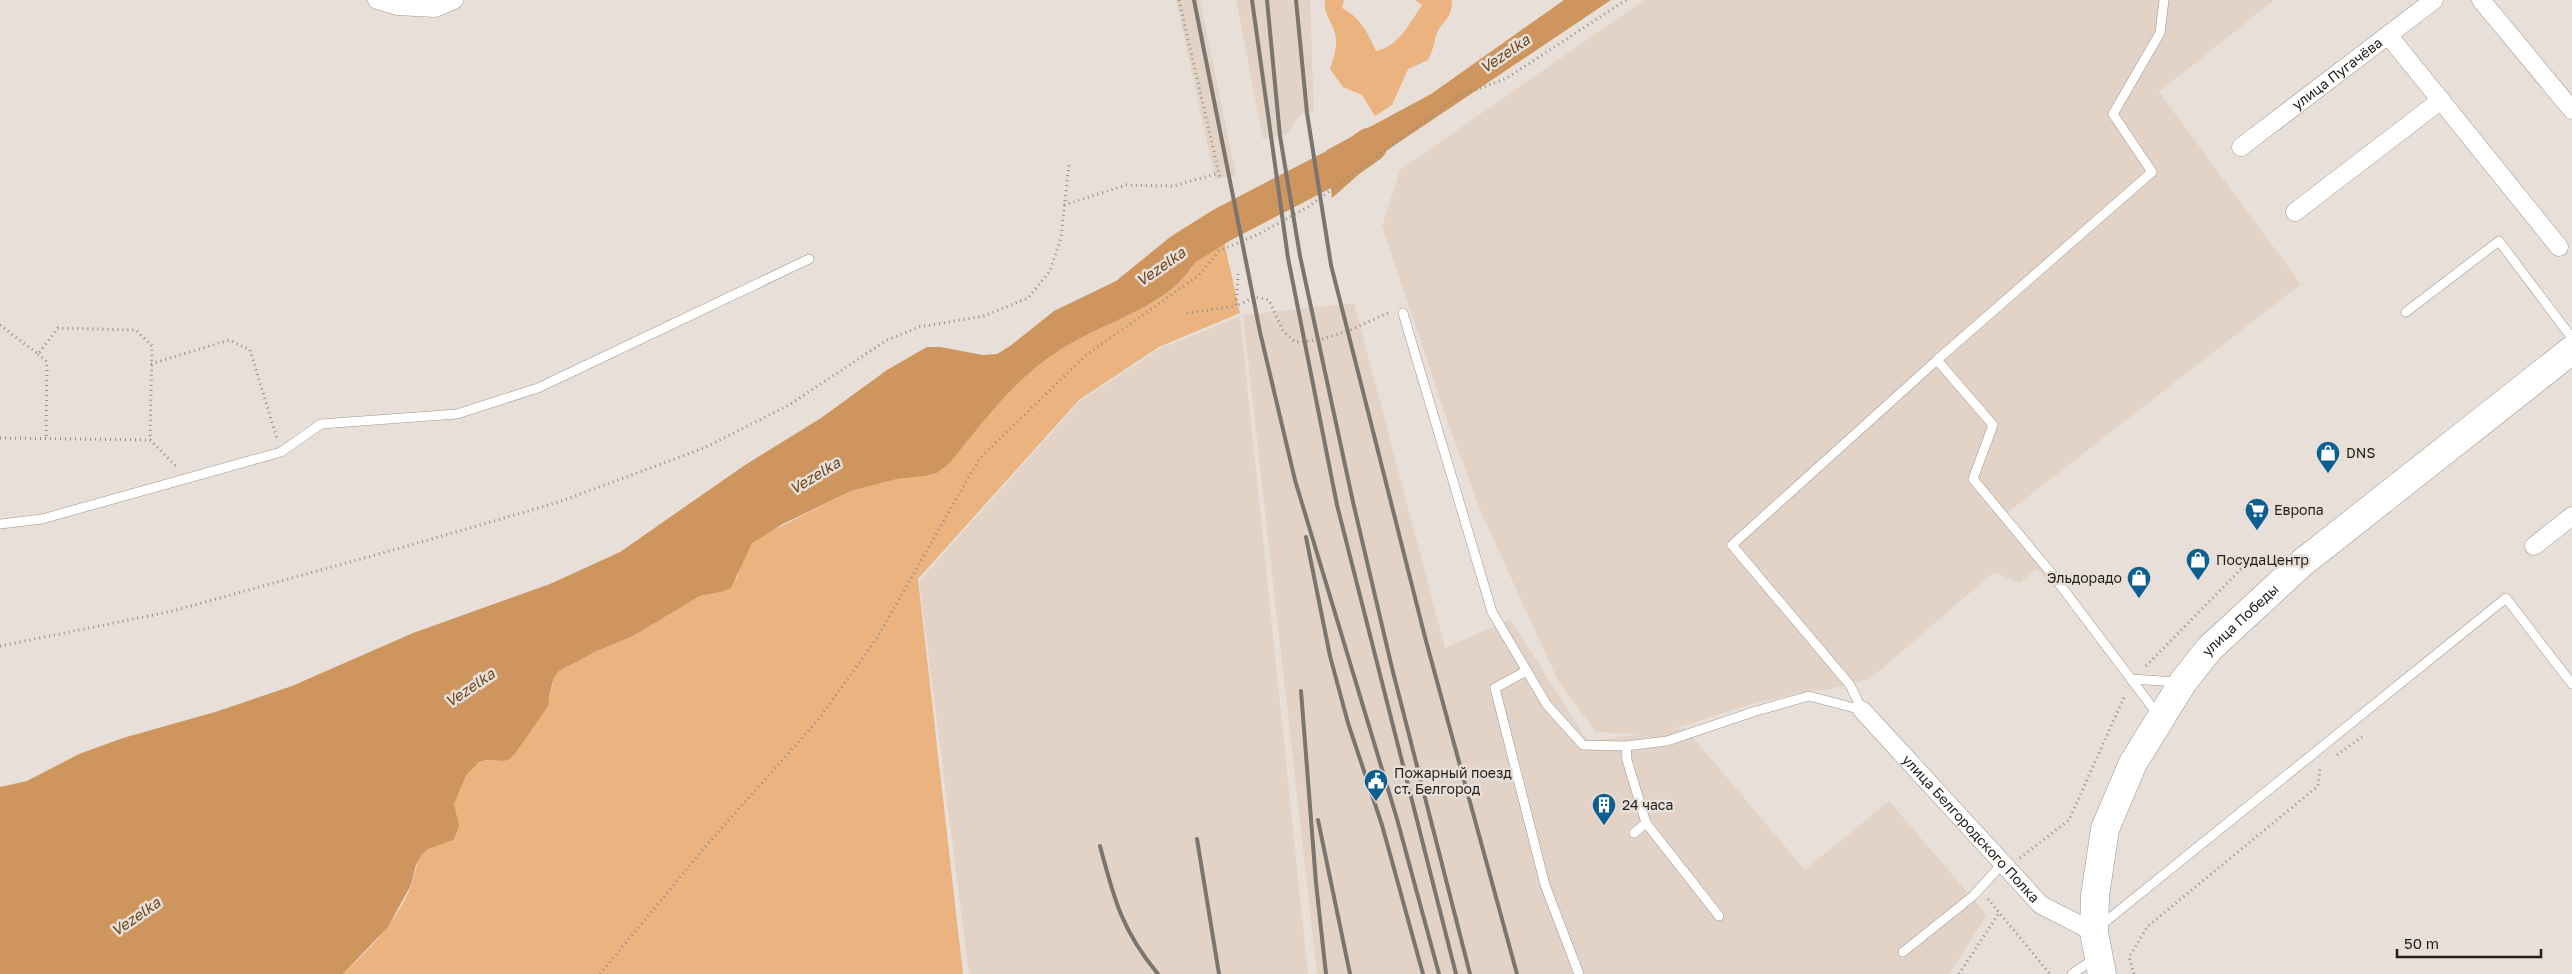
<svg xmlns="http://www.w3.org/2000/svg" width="2572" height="974" font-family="'Golos Text',sans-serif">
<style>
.built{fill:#e2d3c6}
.green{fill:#ebb37f}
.water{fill:#ce955f}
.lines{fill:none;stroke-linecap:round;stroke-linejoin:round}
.river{stroke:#ce955f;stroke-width:35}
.service-casing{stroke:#9e968f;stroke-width:10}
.minor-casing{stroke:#9e968f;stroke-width:19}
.primary-casing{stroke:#9e968f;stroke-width:29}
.path{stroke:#948e88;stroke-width:3;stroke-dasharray:1 4;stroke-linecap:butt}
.service{stroke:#fff;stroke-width:9}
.minor{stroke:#fff;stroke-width:18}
.primary{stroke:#fff;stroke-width:28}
.rail{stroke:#7b7570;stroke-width:4}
.labels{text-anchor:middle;stroke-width:5;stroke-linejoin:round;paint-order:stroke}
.street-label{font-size:14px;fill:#211e1b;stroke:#e8e0d8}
.poi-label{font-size:14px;fill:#211e1b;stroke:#e8e0d8;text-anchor:start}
.water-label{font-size:15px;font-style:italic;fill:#6e461e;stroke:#e8e0d8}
</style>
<rect width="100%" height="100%" fill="#e8e0d8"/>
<path class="built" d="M1176,0H1200L1236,175L1215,179Z
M1236,0H1310L1314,112L1301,114L1286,135L1263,139Z
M1644,0H2274L2159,92L2301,284L2007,513L2052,574L2046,579L2037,569L2019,583L1994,572L1870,679L1830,689L1798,693L1745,706L1674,729L1685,728L1805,870L1889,801L1987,915L1949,974H1317L1243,315L1354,303L1445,648L1510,619L1588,741L1642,734L1596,732L1558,681L1481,512L1449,426L1382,226L1400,170Z
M1240,316L1308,974H969L919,581L1080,401L1159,349Z"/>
<path class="green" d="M1325,0H1344L1342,8C1361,18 1367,32 1376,51C1398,47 1410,23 1422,5L1415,0H1452C1452,22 1441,20 1436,36C1434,45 1432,52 1428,60L1408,69L1392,105L1375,116L1362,95L1343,87L1330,69C1334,57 1338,45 1335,34C1332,21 1323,13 1325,0Z
M1223,237L1240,313L1159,347L1079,400L918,579L963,974H343C370,949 397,921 411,886C416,873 415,862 426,851C432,845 446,844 454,840C462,827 452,819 454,805C455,791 467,768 480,762C487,759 496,761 504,761L517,751L536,722L549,699L554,677L559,671L597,651L633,636L700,596L721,592L737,578L741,562L752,543L760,537L851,491L897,479L925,476L937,473L949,464C980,426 1012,382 1054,354C1090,329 1132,318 1168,292C1192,275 1197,252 1223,237Z"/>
<path class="water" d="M1564,0H1611L1383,153L1332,198L1327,150L1431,94Z
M1216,214L1222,225L1223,237C1196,252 1192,275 1168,292C1132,318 1090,329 1054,354C1012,382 980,426 949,464L937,473L925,476L897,479L851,491L783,524L752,543L731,588L721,592L700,596L633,636L597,651L559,671L554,677L550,692L548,706L517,751L510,759L504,761L486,760L479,762L466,775L454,804L459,826L454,840L428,849L422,855L416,865L411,885L388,927L343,974H0V787L27,781L79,754L123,738L215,712L292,686L413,633L550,584L620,552L745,465L821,418L887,370L927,347H940L983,355L997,354L1010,346L1054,311L1116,281L1169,238Z"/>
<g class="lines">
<path class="river" d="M1182,250L1222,225L1353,157L1370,145"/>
<defs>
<path id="service" d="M2406,312L2499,241L2572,338
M1403,313L1492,612L1547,705L1583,745L1626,746L1667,741L1756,711L1809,696L1862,710
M1937,360L2152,172L2113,114L2160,33L2164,0
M0,524L42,519L281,452L321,424L457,414L538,388L809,259
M1526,671L1495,688L1545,885L1579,974
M2132,679L2177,682
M1862,710L1850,685L1732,545L1937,360L1993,425L1973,479L2052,574L2158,715
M1626,746L1627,760L1646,823
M1634,833L1646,823L1719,916
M2100,926L2506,598L2572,684
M1903,952L1973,896L2002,864
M2072,974L2094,959"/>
<g id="minor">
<path d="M377,0L397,6L435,8L454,0"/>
<path d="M2481,0L2572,110"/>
<path d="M2388,35L2559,247"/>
<path id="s1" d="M2241,147L2434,0"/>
<path d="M2295,212L2441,100"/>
<path d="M2534,546L2572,516"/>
<path id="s2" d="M1862,710L2041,905L2094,932"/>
</g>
<g id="primary">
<path id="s3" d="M2102,974L2094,932L2095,896L2105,829L2133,763L2183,682L2209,649L2302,563L2572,350"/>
</g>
</defs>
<use href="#service" class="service-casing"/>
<use href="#minor" class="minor-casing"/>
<use href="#primary" class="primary-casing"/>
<path class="path" d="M1179,0L1220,178
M1064,205L1126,185L1173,186L1219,173
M1238,274L1236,306L1255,297L1269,300L1283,331L1295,342L1319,340L1348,331L1390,312
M1187,313L1236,306
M0,325L38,354L58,328L136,330L152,346L150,440
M38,354L47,362L46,438
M151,364L229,340L250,350L277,439
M0,438L150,440L177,467
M0,646L173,611L411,545L559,502L704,448L789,405L887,340L919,327L984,316L1028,298L1050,271L1061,238L1069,164
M2146,666L2246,564L2259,557
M2337,755L2363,736
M2020,858L2069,820L2125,695
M1988,899L2050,974
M600,974L705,847L818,720L877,638L979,459L1085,356L1199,275L1219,251L1259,234L1308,207L1457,97L1507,78L1626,0
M1959,974L1999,913
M2134,974L2129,957L2148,926L2318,786L2320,767"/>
<use href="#service" class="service"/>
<use href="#minor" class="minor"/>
<use href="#primary" class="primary"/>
<path class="rail" d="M1194,0L1260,332L1295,480L1397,819L1439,974
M1252,0L1288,258L1337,505L1456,974
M1267,0L1280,136L1300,256L1353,502L1392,668L1470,974
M1296,0L1307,113L1331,265L1426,641L1517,974
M1306,537L1330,656L1348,723L1382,825L1423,974
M1301,691L1316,883L1326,974
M1318,820L1350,974
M1197,839L1219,974
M1100,846C1114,899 1122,931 1158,974"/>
</g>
<defs>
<symbol id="shop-pin" viewBox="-11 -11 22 30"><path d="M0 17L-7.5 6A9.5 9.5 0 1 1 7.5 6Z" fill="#0e5f91" stroke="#e8e0d8"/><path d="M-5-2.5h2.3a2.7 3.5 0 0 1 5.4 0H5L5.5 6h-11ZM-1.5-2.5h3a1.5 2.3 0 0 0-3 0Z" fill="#fff"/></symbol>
<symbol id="supermarket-pin" viewBox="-11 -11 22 30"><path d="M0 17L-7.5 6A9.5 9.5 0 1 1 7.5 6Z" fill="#0e5f91" stroke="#e8e0d8"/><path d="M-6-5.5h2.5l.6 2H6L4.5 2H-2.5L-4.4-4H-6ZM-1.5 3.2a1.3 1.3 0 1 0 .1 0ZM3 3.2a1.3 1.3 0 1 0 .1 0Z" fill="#fff"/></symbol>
<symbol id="civic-pin" viewBox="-11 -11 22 30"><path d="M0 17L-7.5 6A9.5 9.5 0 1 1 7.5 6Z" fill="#0e5f91" stroke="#e8e0d8"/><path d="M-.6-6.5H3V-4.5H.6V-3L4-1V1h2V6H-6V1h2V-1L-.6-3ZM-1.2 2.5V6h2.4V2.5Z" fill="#fff"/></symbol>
<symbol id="building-pin" viewBox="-11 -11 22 30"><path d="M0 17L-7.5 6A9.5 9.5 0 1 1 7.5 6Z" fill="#0e5f91" stroke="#e8e0d8"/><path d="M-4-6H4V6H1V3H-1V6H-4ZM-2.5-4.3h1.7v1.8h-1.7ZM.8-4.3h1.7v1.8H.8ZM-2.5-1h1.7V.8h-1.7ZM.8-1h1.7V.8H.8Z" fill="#fff"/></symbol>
</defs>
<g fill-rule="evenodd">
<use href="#shop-pin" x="2314" y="439" width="28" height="38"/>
<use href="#supermarket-pin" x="2243" y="496" width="28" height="38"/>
<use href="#shop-pin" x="2184" y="546" width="28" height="38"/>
<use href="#shop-pin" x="2125" y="564" width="28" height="38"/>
<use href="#civic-pin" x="1362" y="767" width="28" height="38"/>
<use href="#building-pin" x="1590" y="791" width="28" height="38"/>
</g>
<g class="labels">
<g class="street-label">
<text dy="5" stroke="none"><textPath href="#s1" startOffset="121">улица Пугачёва</textPath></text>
<text dy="5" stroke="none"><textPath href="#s3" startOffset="398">улица Победы</textPath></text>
<text dy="5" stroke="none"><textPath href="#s2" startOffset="161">улица Белгородского Полка</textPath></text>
</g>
<g class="poi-label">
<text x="2346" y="458">DNS</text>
<text x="2274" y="515">Европа</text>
<text x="2216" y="565">ПосудаЦентр</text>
<text x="2122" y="583" text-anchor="end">Эльдорадо</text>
<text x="1394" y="778">Пожарный поезд<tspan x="1394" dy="16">ст. Белгород</tspan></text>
<text x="1622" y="810">24 часа</text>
</g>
<g class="water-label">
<text transform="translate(1505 54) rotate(-34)" y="5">Vezelka</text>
<text transform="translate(1161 267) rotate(-35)" y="5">Vezelka</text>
<text transform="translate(815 476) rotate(-31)" y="5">Vezelka</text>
<text transform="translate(470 688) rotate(-34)" y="5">Vezelka</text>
<text transform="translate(136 917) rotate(-35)" y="5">Vezelka</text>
</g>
</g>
<path d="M2397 949v8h144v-8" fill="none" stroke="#211e1b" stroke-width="2.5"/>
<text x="2404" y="949" font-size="15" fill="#211e1b" stroke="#e8e0d8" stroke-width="4" paint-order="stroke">50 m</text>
</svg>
